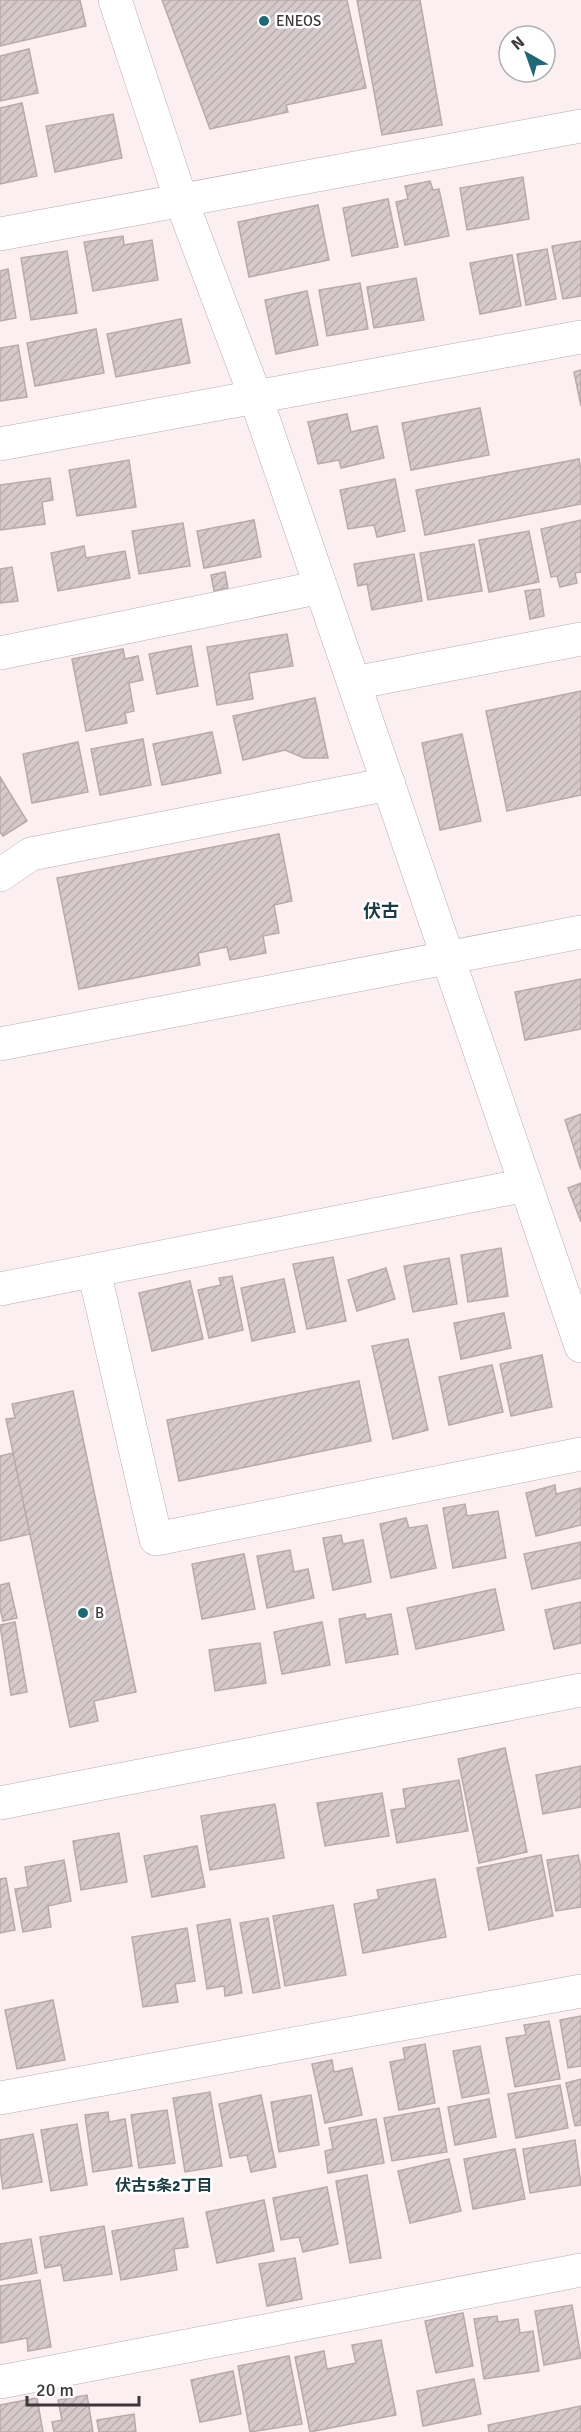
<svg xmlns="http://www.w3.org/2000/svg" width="581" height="2432" font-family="Signika,'Noto Sans JP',sans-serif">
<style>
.building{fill:url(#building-hatch);stroke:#b6aaad;stroke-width:1.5}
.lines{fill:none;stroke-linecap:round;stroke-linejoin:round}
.minor-casing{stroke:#b8acae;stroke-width:34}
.minor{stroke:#fff;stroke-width:33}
.poi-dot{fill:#206875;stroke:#fff;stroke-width:2}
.labels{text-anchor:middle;stroke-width:5;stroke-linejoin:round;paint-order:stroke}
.poi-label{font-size:15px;fill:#3d3839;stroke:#fff;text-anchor:start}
.neighbourhood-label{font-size:16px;font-weight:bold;fill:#1b3c42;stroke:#fff}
.quarter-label{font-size:18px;font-weight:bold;fill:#1b3c42;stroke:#fff}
</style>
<defs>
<pattern id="building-hatch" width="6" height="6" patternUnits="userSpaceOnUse" patternTransform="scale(1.5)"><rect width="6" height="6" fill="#d5c9cb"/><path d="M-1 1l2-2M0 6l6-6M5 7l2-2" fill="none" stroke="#b8adaf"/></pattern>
</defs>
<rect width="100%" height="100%" fill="#fceff2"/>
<path class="building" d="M0,0H80L86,26L0,46Z
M162,0H347L366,88L286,105L288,112L210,129Z
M357,0H420L442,125L382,135Z
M29,49L38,93L0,101V56Z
M22,103L37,176L0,184V108Z
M113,114L122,158L55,172L46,126Z
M523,177L529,219L467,230L460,188Z
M430,181L433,190L439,189L449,236L405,245L396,202L408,199L405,186Z
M388,199L398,247L352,256L343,208Z
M318,205L329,260L249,277L238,222Z
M123,236L124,245L152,240L158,280L93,291L84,242Z
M581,241V296L563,299L552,246Z
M547,249L556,299L526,305L517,254Z
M67,251L77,313L31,320L21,258Z
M512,255L521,306L480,314L470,263Z
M8,269L16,318L0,321V271Z
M416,278L424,320L374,328L367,287Z
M360,283L368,329L327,336L319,290Z
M307,291L318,345L276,354L265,300Z
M181,319L190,363L116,377L107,334Z
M96,329L104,373L35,386L27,343Z
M18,345L27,397L0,401V348Z
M581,370V406L574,372Z
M480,408L489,455L411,470L402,423Z
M347,414L351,432L377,426L384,458L341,468L339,460L318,464L308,422Z
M579,459L581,471V504L425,535L416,490Z
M129,460L136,507L77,516L69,470Z
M50,478L53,500L42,502L45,524L0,530V485Z
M395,479L405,531L377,537L374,525L348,529L340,490Z
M254,520L261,557L204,568L197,531Z
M581,520V572L575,573L577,583L560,587L557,576L551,577L541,529Z
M183,523L190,566L139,574L132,531Z
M529,531L539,582L489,592L479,540Z
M474,544L482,591L428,600L420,553Z
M84,546L86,558L125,551L130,578L58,591L51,553Z
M414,554L422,601L372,610L367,584L358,586L354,564Z
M12,567L18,601L0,603V569Z
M225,572L228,588L214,591L211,575Z
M540,589L544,616L530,619L525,591Z
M287,634L293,666L249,673L253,699L217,705L207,647Z
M191,646L198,686L157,694L149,654Z
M123,649L125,659L138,656L143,680L129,683L134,711L125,713L127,723L86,731L72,659Z
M581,691V795L507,811L486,711Z
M315,698L328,758H304L285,750L243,760L233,716Z
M212,732L221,773L162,785L153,744Z
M462,734L481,821L440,830L422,743Z
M143,739L151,785L100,795L91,749Z
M78,742L88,792L32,803L23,754Z
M0,777L27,821L3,836L0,832Z
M279,834L292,901L274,905L279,933L263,936L266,953L230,960L227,947L198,953L200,965L79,989L57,878Z
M581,979V1029L525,1040L515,992Z
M581,1114V1170L565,1120Z
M581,1183V1222L568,1188Z
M501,1248L508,1296L468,1302L461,1255Z
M333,1257L346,1321L307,1329L293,1264Z
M449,1258L457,1304L413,1312L404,1266Z
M386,1268L395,1299L357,1311L348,1280Z
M232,1276L243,1330L209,1338L198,1290L221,1285L219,1278Z
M284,1279L295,1332L252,1341L241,1288Z
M190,1281L203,1339L152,1351L139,1293Z
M504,1313L511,1348L461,1359L454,1323Z
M408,1339L428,1430L393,1439L372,1346Z
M542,1355L552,1407L511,1416L500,1364Z
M492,1365L503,1412L449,1425L439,1377Z
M359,1381L371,1441L179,1481L167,1420Z
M73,1391L136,1692L94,1701L98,1721L70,1727L6,1419L15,1418L12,1404Z
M13,1453L30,1534L0,1541V1456Z
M555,1485L556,1494L581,1488V1525L536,1536L526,1493Z
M465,1504L467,1516L498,1511L506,1558L453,1568L443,1508Z
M406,1518L409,1528L427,1525L436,1568L391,1578L380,1524Z
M341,1535L343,1544L363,1540L371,1582L333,1590L323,1538Z
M581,1542V1578L532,1589L524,1554Z
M290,1550L294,1572L308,1569L314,1598L267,1608L257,1556Z
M244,1554L255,1609L202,1619L192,1564Z
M9,1583L17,1618L3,1621L0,1608V1585Z
M495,1589L504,1630L416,1649L407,1608Z
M581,1602V1643L554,1649L545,1610Z
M365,1614L366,1619L391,1614L398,1654L346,1663L339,1619Z
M15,1622L27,1692L11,1695L0,1625Z
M322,1622L330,1665L282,1674L274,1632Z
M260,1643L266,1683L215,1691L209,1650Z
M505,1748L527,1852L479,1863L458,1759Z
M581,1766V1807L543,1814L536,1775Z
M459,1780L468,1831L397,1843L391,1810L406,1808L403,1789Z
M382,1793L389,1836L325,1846L317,1803Z
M275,1804L284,1858L210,1870L201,1816Z
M119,1833L127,1882L81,1890L73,1841Z
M197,1846L205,1887L152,1897L144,1856Z
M541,1855L553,1916L489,1930L477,1868Z
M578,1855L581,1868V1907L556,1911L547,1860Z
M64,1860L71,1901L48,1906L51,1927L23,1932L15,1889L28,1887L25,1867Z
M6,1878L15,1930L0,1933V1879Z
M435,1879L446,1937L363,1953L354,1904L379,1899L377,1890Z
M333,1905L346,1975L285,1986L273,1916Z
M268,1918L280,1988L253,1993L240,1923Z
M230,1919L242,1993L225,1996L224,1986L207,1989L197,1925Z
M187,1928L195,1981L175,1984L178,2002L143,2007L132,1937Z
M53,2000L65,2060L17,2069L5,2010Z
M581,2016V2066L568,2068L560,2020Z
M549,2021L560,2079L515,2087L506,2038L526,2035L524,2025Z
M425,2044L435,2103L399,2110L390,2062L405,2059L403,2048Z
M480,2046L489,2093L462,2098L453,2051Z
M332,2060L334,2072L352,2068L362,2115L325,2123L312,2064Z
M581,2079V2125L575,2126L566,2083Z
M560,2085L568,2128L516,2138L508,2094Z
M210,2092L222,2166L185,2172L173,2098Z
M261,2095L276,2167L251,2172L247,2155L230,2158L219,2104Z
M311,2095L319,2145L279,2152L271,2102Z
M489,2099L496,2137L455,2145L448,2107Z
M439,2108L447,2152L392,2161L384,2118Z
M167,2110L175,2163L139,2168L131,2115Z
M108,2112L109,2122L125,2119L132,2166L93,2172L85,2115Z
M376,2119L384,2163L328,2173L325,2151L333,2149L329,2128Z
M77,2124L87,2185L51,2191L41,2130Z
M33,2134L42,2182L3,2189L0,2169V2140Z
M575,2140L581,2185L530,2193L523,2149Z
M515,2149L525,2199L473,2209L464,2159Z
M449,2159L461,2211L410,2223L398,2171Z
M367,2175L381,2258L350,2263L336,2181Z
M327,2187L338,2244L303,2252L299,2237L281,2240L273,2198Z
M264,2200L274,2251L217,2263L206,2212Z
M183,2218L188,2247L174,2249L177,2270L121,2280L112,2231Z
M104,2226L112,2274L64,2281L61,2265L45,2268L40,2237Z
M31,2239L37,2273L0,2280V2244Z
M295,2258L302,2299L267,2306L259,2264Z
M40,2280L51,2347L28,2351L27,2338L1,2343L0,2286Z
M572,2305L581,2358L544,2365L535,2311Z
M463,2313L473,2366L436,2373L425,2321Z
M497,2316L498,2322L518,2319L520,2333L533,2331L539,2371L484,2379L474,2319Z
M381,2340L396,2415L310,2432L295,2357L324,2351L327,2369L356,2363L352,2345Z
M289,2356L302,2424L250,2432L238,2366Z
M233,2371L241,2414L200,2422L191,2380Z
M474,2379L481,2414L423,2426L417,2391Z
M87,2395L93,2432H54L52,2422L62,2420L58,2400Z
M37,2398L43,2432H0V2405Z
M581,2406V2432H489L488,2425Z
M134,2414L136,2432H99L97,2420Z"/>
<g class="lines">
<defs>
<path id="minor" d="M115,0L181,200L256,398L581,1346
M0,234L581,126
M0,444L581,337
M0,653L321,587
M354,683L581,639
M0,875L31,854L389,784
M0,1044L581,932
M94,1271L156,1539L581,1454
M0,1289L526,1185
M0,1803L581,1690
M0,2098L581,1991
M0,2382L581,2270"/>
</defs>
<use href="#minor" class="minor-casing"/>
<use href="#minor" class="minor"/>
</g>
<g class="poi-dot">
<circle cx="264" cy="21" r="6"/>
<circle cx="83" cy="1613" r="6"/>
</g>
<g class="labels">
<g class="poi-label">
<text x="276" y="26">ENEOS</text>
<text x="95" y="1618">B</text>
</g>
<g class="neighbourhood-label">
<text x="164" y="2191">伏古5条2丁目</text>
</g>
<g class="quarter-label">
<text x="381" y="917">伏古</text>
</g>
</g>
<g transform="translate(527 54) rotate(320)"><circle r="28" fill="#ffffff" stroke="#b1afb0" stroke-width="1.5"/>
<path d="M0-4.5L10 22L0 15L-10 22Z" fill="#206875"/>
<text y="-9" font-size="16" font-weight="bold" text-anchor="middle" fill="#3d3839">N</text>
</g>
<path d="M27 2396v9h112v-9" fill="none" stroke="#3d3839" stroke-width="3"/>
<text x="36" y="2396" font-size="18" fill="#3d3839" stroke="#ffffff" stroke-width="4.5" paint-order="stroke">20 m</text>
</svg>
